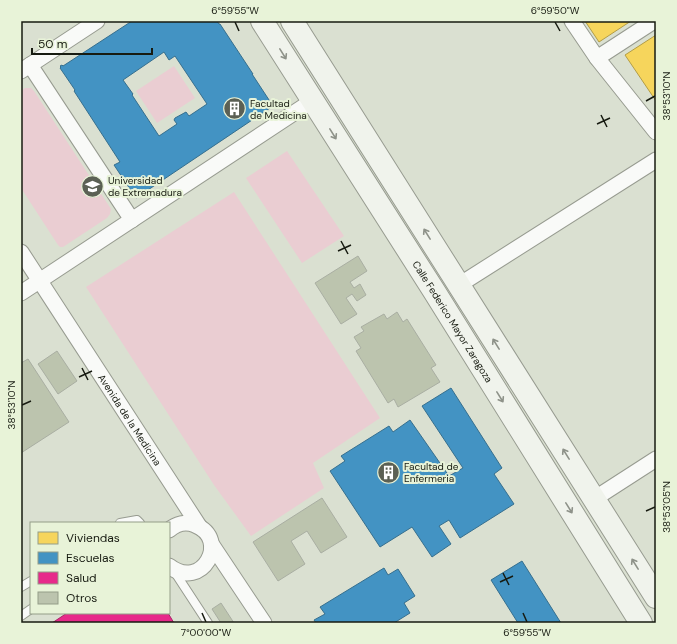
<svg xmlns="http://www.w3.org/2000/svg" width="677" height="644" font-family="'DM Sans',sans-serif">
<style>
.green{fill:#eacdd2}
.homes{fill:#f6d55c;stroke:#b39d46}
.schools{fill:#4393c3;stroke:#366f8e;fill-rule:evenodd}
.health{fill:#e7298a;stroke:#a92566}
.building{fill:#bcc4ae;stroke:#a9aea2}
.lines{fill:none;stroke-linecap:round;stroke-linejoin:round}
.service-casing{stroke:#979b90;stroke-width:10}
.minor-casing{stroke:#979b90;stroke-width:17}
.secondary-casing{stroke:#979b90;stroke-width:24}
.service{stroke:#f9faf8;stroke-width:8}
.minor{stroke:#f9faf8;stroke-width:15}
.secondary{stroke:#f0f3ec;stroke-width:22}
.oneway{stroke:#8e9289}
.ticks{fill:none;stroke:#171b11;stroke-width:1.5}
.labels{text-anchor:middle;stroke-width:4;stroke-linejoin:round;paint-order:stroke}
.poi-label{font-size:10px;fill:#171b11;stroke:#e8f3d8;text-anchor:start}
.street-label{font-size:10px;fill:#171b11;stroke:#e8f3d8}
.neatline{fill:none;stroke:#171b11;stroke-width:1.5}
.ticks-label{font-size:10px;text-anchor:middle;fill:#171b11}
</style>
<rect width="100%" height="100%" fill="#dae0d1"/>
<path class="green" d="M174,66L195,98L157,123L136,91Z
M25,88H31L34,91L111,209L110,214L107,218L63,247H60L58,245L21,188V91Z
M287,151L344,236L302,263L246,178Z
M234,192L380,418L313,463L324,488L251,536L214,485L86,287Z"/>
<path class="homes" d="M585,21H631L599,42Z
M656,35V101L625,55Z"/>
<path class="schools" d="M132,21H217L219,24H220L253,74H252L273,106L136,198L114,165L120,162L74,91L75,90L60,68L61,67L60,66L62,65L63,66ZM164,52L169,60L175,56L207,104L189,116L186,112L175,118L174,120L177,124L159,136L132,95L133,94L123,80Z
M451,388L502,468L494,474L514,504L460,538L449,520L439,526L451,544L432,557L412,527L380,547L330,471L345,461L341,456L389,426L393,432L410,420L449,476L463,468L422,406Z
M522,561L561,623H518L491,580Z
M384,568L388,575L398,569L415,596L404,603L410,613L394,623H316L314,620L325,614L320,607Z"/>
<path class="health" d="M67,613H168L174,623H137L136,622L135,623H52Z"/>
<path class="building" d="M358,256L367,271L350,282L354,288L360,284L366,295L357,301L352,294L346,298L357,314L341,324L315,283Z
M397,312L403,322L407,319L436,365L431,368L440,382L398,407L394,399L388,403L356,351L361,348L354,337L364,331L361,327L384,314L387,319Z
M57,351L77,381L58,394L38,364Z
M28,359L69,422L21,453V363Z
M322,498L347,537L321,553L307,531L291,541L305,564L278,581L253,542Z
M221,603L234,623H221L212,609Z"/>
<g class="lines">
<defs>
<path id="service" d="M120,523L137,520L140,523
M174,571L208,623
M21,587L31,581
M21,616L31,609"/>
<g id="minor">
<path d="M572,21L597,58L656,132"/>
<path d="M597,58L654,21"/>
<path d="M30,65L132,220"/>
<path d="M21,71L97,21"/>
<path id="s1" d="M21,252L199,526"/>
<path d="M459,285L656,160"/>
<path d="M21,293L312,101"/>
<path d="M594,499L656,459"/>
<path d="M169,530C176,524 186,521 195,525C231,539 202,592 169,566"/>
<path d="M212,545L264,623"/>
</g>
<g id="secondary">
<path id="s2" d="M262,21L434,291L641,623"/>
<path d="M292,21L656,597"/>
</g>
</defs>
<use href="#service" class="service-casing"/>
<use href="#minor" class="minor-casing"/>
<use href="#secondary" class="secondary-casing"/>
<use href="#service" class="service"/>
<use href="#minor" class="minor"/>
<use href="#secondary" class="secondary"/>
</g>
<defs><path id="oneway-shaft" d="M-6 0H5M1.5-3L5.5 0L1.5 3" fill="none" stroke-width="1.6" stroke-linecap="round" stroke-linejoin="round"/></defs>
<g class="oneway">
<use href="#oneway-shaft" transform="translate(283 54) rotate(58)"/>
<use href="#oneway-shaft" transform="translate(333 134) rotate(58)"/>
<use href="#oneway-shaft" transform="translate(427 234) rotate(-122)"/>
<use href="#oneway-shaft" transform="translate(496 344) rotate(-122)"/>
<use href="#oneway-shaft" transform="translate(500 397) rotate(58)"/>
<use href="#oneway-shaft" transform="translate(566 454) rotate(-122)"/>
<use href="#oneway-shaft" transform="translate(569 508) rotate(58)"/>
<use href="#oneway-shaft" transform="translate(635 564) rotate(-122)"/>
</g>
<path class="ticks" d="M235,22L239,31M555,22L560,31M646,101L655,96M601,115L607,127M597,124L610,118M341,241L348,254M338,251L351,245M82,368L88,380M79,377L92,371M22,405L31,401M646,511L655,507M503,573L509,585M500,582L513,576M202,613L206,622M523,613L527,622"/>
<defs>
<symbol id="building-disc" viewBox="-11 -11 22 22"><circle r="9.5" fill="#5b6054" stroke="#e8f3d8"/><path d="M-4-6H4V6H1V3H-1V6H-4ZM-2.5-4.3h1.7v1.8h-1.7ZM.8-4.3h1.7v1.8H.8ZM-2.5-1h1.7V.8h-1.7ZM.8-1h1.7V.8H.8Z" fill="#fff"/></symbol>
<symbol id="university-disc" viewBox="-11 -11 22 22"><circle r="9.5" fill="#5b6054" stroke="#e8f3d8"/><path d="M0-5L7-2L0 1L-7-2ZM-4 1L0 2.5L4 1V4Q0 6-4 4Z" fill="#fff"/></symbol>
</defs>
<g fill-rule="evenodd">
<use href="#building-disc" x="222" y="96" width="25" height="25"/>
<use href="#university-disc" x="80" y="174" width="25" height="25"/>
<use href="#building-disc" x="376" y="460" width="25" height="25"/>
</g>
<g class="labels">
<g class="poi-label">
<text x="250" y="107">Facultad<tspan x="250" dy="12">de Medicina</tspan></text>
<text x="108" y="184">Universidad<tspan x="108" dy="12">de Extremadura</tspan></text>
<text x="404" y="470">Facultad de<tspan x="404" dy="12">Enfermeria</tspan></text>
</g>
<g class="street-label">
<text dy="4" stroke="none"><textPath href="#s2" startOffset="356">Calle Federico Mayor Zaragoza</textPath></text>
<text dy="4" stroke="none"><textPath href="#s1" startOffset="200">Avenida de la Medicina</textPath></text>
</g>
</g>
<rect width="677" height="644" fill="none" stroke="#e8f3d8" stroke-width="44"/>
<rect x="30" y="522" width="140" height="92" fill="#e8f3d8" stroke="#949d88"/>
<rect x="38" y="532" width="20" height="12" fill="#f6d55c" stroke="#949d88"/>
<text x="66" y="542" font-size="12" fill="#171b11">Viviendas</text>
<rect x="38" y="552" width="20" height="12" fill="#4393c3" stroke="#949d88"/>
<text x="66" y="562" font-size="12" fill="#171b11">Escuelas</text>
<rect x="38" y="572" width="20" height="12" fill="#e7298a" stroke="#949d88"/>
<text x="66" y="582" font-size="12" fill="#171b11">Salud</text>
<rect x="38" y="592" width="20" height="12" fill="#bcc4ae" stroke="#949d88"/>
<text x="66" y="602" font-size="12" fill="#171b11">Otros</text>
<path d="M32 48v6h120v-6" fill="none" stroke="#171b11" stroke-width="2"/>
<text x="38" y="48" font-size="12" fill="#171b11" stroke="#e8f3d8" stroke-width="3" paint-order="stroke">50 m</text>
<rect x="22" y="22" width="633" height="600" class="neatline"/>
<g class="ticks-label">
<text x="235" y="14">6°59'55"W</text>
<text x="555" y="14">6°59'50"W</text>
<text transform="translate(666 96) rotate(-90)" y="4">38°53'10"N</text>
<text transform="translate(11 405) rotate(-90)" y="4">38°53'10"N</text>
<text transform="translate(666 507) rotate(-90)" y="4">38°53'05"N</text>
<text x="206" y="636">7°00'00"W</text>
<text x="527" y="636">6°59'55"W</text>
</g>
</svg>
